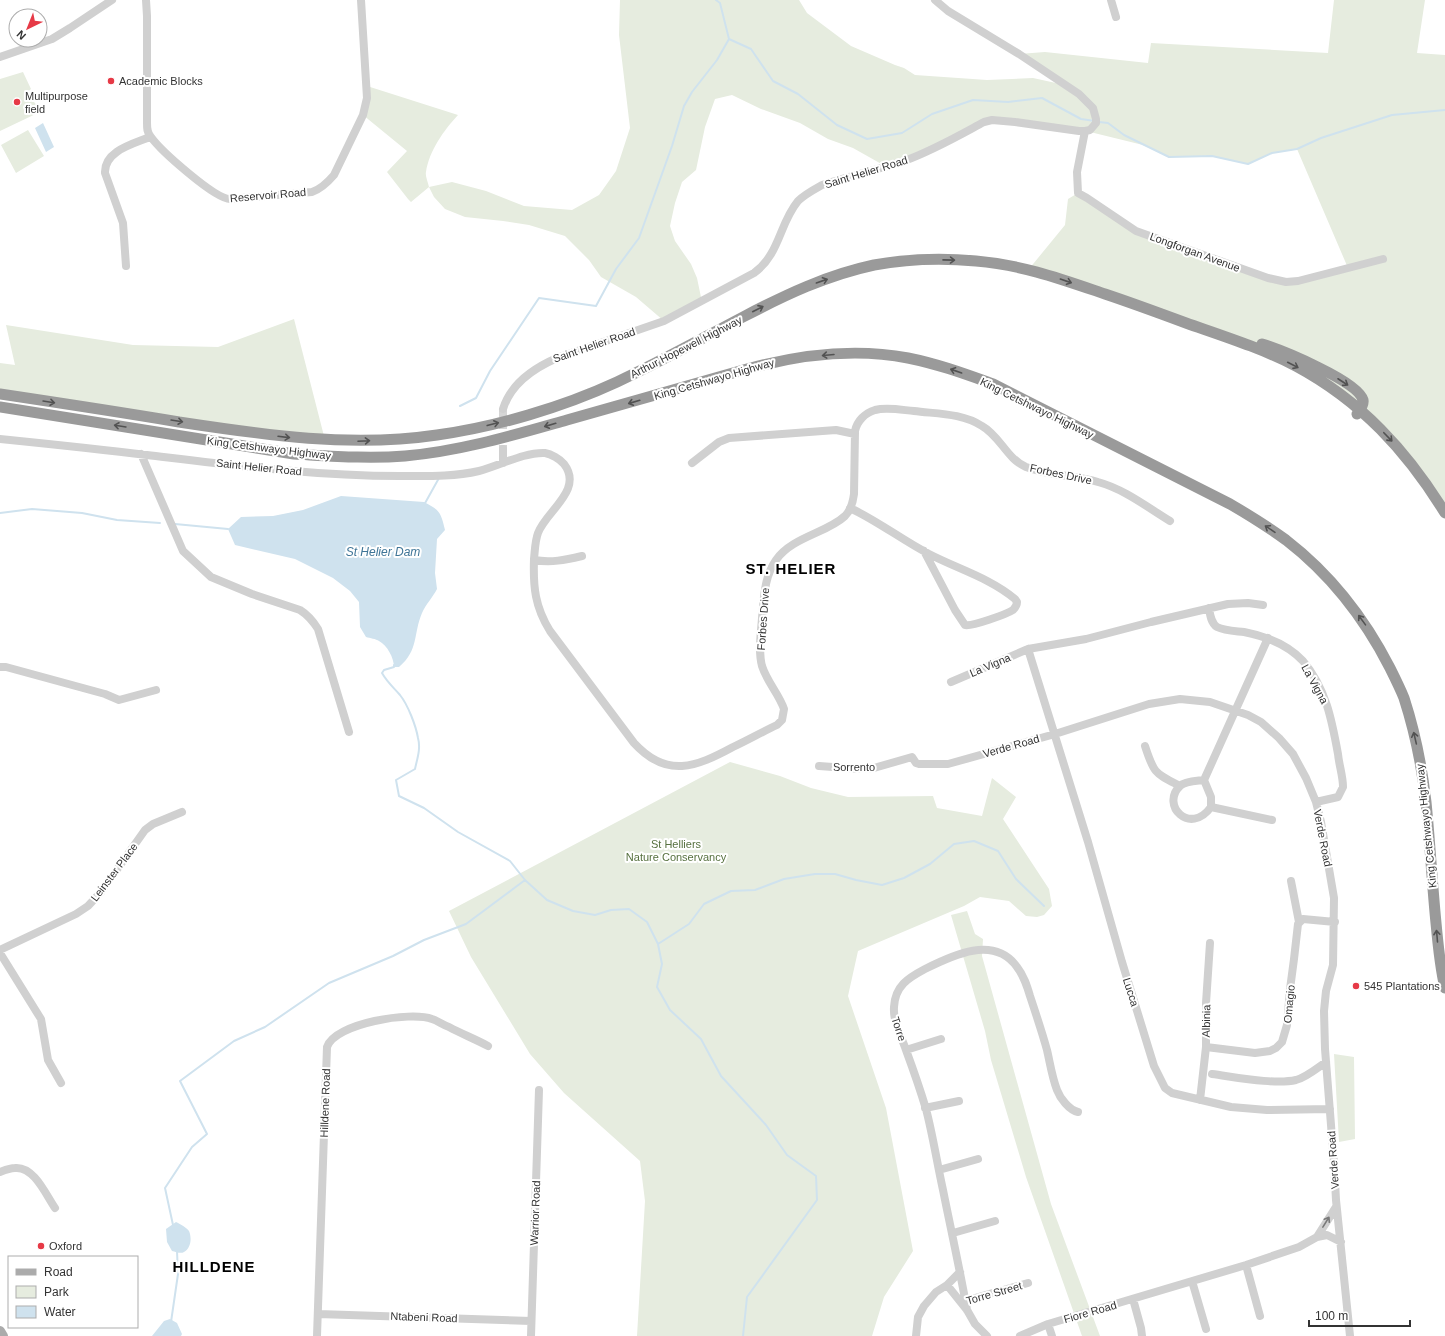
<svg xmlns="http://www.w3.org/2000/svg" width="1445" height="1336" font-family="Arial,sans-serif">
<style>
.green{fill:#e6ecdf}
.water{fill:#cfe2ee}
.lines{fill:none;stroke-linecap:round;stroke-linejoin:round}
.stream{stroke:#cfe2ee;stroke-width:2}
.minor-tunnel{stroke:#d6d6d6;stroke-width:8;stroke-dasharray:8 4;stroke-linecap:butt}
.minor{stroke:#d0d0d0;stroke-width:8}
.major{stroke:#ababab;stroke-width:10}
.highway{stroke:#9a9a9a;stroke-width:11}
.oneway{stroke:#525252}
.oneway2{stroke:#7a7a7a}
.poi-dot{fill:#e63946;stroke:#fff;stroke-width:1.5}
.labels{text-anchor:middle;stroke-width:4;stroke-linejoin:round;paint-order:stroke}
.poi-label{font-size:11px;fill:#333;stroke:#fff;text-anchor:start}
.street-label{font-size:11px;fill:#333;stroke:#fff}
.park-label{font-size:11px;fill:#56703f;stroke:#fff}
.water-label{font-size:12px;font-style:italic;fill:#3f7597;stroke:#fff}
.district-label{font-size:15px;font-weight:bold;letter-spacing:1px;fill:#000;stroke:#fff}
</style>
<rect width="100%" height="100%" fill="#fff"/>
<path class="green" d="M620,0H799L807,13L851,46L895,65L904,68L915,75L987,80L1033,78L1065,85L1019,54L1045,52L1148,63L1151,43L1328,53L1334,0H1425L1417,53L1445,55V513L1375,424L1296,366L1029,269L1065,225L1068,199L1078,193L1127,226L1286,282L1348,268L1297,149L1272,153L1248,164L1212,156L1169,157L1143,145L1086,131L992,120L885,166L853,148L828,139L800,123L761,109L732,95L715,99L705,127L696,170L682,182L675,203L670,226L675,241L691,264L697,278L702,302L664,321L636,297L601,277L589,260L565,236L529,225L503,221L465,217L445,209L434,197L429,187L411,202L408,199L387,172L407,151L363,115L367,86L458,115C444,130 429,151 426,172C425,176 428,182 429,187L452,182L486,191L524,206L572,210L599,195L616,171L630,128L619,35Z
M23,72L31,89L26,93L42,111L0,131V79Z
M28,130L44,156L16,173L1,145Z
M294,319L325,440L0,392V363L15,365L6,325L133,345L218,347Z
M730,762L780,776L811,788L848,797L933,796L937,808L982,816L992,778L1016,797L1003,819L1049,889L1052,906L1044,915L1037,917L1026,916L1009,901L980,897L964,906L858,951L848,996L886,1108L913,1251L884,1297L872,1336H637L645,1201L640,1161L564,1093L530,1054L471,957L449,911Z
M967,911L975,934L983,939L982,956L1051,1204L1100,1336H1082L1026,1177L991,1060L985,1031L951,915Z
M1334,1054L1354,1057L1355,1139L1339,1142Z"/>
<path class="water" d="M43,123L54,147L46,152L35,128Z
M341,496L424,502C440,510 441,513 445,530L437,539L435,573L437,589C433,597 426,604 422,613C413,634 419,650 399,667H394C394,658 387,645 379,641C376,639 370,638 366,637L360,627L359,602L350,591L333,578L295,559L235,545L228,529L241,517L273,516L303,510Z
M176,1222C180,1224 186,1227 189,1231C192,1238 191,1248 184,1252C181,1254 176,1252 172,1251L167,1242L166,1229Z
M170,1319L177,1323L182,1334L181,1336H152L164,1321Z"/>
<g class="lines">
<path class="stream" d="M729,39L751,49L773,81L798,94L837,125L867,139L902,133L932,114L973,100L1008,102L1042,98L1081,119L1095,121
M1099,122L1108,123L1124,135L1169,157L1212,156L1248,164L1272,153L1297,149L1321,138L1392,115L1445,110
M460,406L476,398L490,371L539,298L596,306L616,269L639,238L672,146L684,106L692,92L717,60L729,39L720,3L716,0
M424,505L439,478
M0,513L32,509L82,513L117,520L160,523
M175,524L228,529
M394,665V667L384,670L382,673C387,682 394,688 400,695C408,705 416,726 418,738C421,749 417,759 415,769L396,780L399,796L424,808L458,832L510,861L525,880L547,900L573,911L595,915L611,910L629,909L647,922L658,944L662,964L657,987L670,1010L701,1039L721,1076L766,1125L787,1155L816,1176L817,1200L747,1297L743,1336
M658,944L689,924L704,904L731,891L755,890L784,879L815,874H835L856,880L882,885L904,878L930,864L954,844L974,841L998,851L1016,879L1044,906
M173,1225L165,1188L192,1147L207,1134L180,1081L234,1041L265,1027L329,983L393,956L424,940L466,924L525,880
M171,1322L178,1274L177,1251"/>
<path class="minor-tunnel" d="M503,409V449"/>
<path class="minor" d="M146,0L147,16V123C147,128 147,133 151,137C161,151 215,199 230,199L312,192C321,189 328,182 334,175L363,115L367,98L361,0
M1111,0L1116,17
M0,57L52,39L70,28L112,0
M1085,131L1077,172L1078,193L1087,198L1136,231L1268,278L1286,282L1298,281L1383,259
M126,266L123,223L105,173C104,151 133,144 150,137
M503,409C511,383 534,368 557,358L664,321L754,273C780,254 779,224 798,201C805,194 813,190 822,185C849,176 877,170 904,161C932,151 958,136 984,122L992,120L1015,122L1079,131H1085L1090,130L1096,123V119L1093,108L1079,94L1019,54L948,11L935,0
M0,439C49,444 98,449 147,455C231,465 315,476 400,476C426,476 453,477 479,471C499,466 524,452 545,453C551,454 560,459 564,464C584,490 546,511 538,533C535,541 535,550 534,559C533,587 535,607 550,631L634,743C667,779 696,767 733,747C748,740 762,732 777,725L782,720L784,709C779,694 767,682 762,666C758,651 761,633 762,618C764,598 764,577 776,560C792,537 827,533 845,516C851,510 853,502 854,494L855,431C857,421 865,413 875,410C887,407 902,410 914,411C937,414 962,413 982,426C1000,436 1007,459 1026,467C1049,476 1075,475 1098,482C1124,489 1147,507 1170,521
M141,454L183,551L211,577L252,594L300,610C308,615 313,621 318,629L349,732
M503,463V449
M692,463L719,442L729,438L836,430L855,434
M850,508C878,521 902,540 929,554C958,569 990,578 1015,599L1017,602C1017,605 1016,607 1013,610C1007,614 971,627 965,625L955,610L924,551
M534,560C551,563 565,560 582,556
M1263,605L1248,603L1228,604L1151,622L1086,639L1028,649L1088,842L1122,962L1154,1066L1165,1088L1172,1093L1231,1107L1267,1110L1330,1109
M1209,608C1210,615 1211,623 1217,627C1225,631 1236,631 1244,632C1265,636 1288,645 1303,661C1326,688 1332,721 1338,754C1339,765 1343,776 1343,787L1338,797L1316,802
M0,667H6L105,694L119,700L156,690
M951,682L1028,649
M1145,746C1154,774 1155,773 1180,786
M819,766L860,769L874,768L912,757L916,763L919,764H948L1055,734L1149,704L1180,699L1210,702L1248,715L1261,722L1279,738L1293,754L1306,778L1316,802L1321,822L1334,898L1333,965L1326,991L1324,1011L1325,1049L1334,1163L1336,1200L1350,1336
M1204,780L1268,638
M1204,780L1211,797V807C1190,836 1160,805 1180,786C1185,781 1198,781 1204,780Z
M1211,807L1272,820
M1291,881L1299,922
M0,950L76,914L88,906L101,892L145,830L153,824L182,812
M0,953L41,1019L48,1060L61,1083
M1206,1047L1255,1053L1270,1051L1276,1048L1282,1042L1287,1025L1290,989L1294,959L1298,924L1303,919L1335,922
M906,1050L941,1039
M1212,1074C1235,1077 1275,1085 1296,1080C1307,1077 1317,1068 1326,1062
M1200,1100L1206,1047V1003L1210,943
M925,1108L959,1101
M939,1170L978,1159
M0,1172C5,1170 10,1168 15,1168C34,1166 46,1195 55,1208
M953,1233L995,1221
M1317,1237L1336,1207
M1246,1265L1260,1316
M1192,1281L1206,1329
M947,1285L967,1310L975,1324L987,1336
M1133,1299L1141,1328L1142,1336
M961,1302L1028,1283
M967,1310C960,1270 951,1230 943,1190C937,1163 933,1136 926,1109C920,1089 913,1069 906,1050C901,1036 893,1022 894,1007C895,986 908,978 925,969C953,955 994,935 1017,967C1024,976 1027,986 1030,996C1036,1014 1042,1032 1047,1050C1050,1063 1052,1077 1057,1090C1060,1098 1069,1110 1078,1112
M318,1314L531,1321
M1048,1324L1052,1336
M317,1336L327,1047C335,1023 411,1011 432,1019C438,1021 443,1025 449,1027C462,1034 475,1039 488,1046
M531,1336L539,1090
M916,1336L918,1317L924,1306L936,1292L947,1285L960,1272
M1020,1336L1048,1324L1246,1265L1299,1247L1317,1237L1327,1235L1341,1242"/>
<path class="major" d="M0,1331L3,1336"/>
<path class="highway" d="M1262,344C1281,350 1358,381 1363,400C1364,405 1360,410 1357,414
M0,394C60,403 119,412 179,422C265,435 350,448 437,435C496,427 563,407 617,382C660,362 701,339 743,317C785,295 827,275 874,265C907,259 942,258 976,261C1023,265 1061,279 1105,294C1132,303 1159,313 1186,323C1223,336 1261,348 1296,366C1361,401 1407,451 1445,513
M0,407L294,454C331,456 368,459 405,456C461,451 514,435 567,420C627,403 687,386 747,369C798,355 856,348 908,358C938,364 965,374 993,384L1230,504C1249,515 1268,527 1286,540C1330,574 1365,619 1390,668C1395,678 1400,688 1404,698C1415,732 1422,767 1426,802C1430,842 1432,882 1436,923C1438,945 1440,967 1445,988"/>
</g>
<defs><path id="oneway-shaft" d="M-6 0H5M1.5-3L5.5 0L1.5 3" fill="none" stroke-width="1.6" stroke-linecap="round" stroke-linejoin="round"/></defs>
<g class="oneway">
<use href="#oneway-shaft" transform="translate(949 260) rotate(1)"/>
<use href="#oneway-shaft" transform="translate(822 281) rotate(-19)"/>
<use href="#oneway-shaft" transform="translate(1066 281) rotate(19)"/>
<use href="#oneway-shaft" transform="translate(758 309) rotate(-27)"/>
<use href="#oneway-shaft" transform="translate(828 355) rotate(175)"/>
<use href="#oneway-shaft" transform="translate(1293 365) rotate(27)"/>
<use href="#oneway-shaft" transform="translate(956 371) rotate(-161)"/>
<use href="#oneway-shaft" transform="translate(1343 382) rotate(33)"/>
<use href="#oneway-shaft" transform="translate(49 402) rotate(9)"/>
<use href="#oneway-shaft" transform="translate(634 402) rotate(164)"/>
<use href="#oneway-shaft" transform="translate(177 421) rotate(9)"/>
<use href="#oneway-shaft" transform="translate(493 424) rotate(-14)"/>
<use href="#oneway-shaft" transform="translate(550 425) rotate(164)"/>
<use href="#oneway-shaft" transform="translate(120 426) rotate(-171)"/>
<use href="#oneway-shaft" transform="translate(284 437) rotate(7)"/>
<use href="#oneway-shaft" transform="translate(1388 437) rotate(46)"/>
<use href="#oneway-shaft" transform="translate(364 441) rotate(-3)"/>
<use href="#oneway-shaft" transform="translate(1270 529) rotate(-146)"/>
<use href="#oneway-shaft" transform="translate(1362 620) rotate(-126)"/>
<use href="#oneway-shaft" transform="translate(1415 738) rotate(-103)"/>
<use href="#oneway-shaft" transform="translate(1437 936) rotate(-95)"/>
</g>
<use class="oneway2" href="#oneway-shaft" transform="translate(1326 1222) rotate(-58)"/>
<g class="poi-dot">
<circle cx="111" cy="81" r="4"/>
<circle cx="17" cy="102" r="4"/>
<circle cx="1356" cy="986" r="4"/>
<circle cx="41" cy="1246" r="4"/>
</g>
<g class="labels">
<g class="poi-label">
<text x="119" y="85">Academic Blocks</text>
<text x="25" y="100">Multipurpose<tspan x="25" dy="13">field</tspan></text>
<text x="1364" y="990">545 Plantations</text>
<text x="49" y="1250">Oxford</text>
</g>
<g class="street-label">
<text transform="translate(866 172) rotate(-17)" y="4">Saint Helier Road</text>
<text transform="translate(268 195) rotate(-5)" y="4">Reservoir Road</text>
<text transform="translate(1195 252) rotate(20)" y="4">Longforgan Avenue</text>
<text transform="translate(594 345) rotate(-19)" y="4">Saint Helier Road</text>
<text transform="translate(686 347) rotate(-27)" y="4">Arthur Hopewell Highway</text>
<text transform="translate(714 379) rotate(-16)" y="4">King Cetshwayo Highway</text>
<text transform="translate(1037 408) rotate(26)" y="4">King Cetshwayo Highway</text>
<text transform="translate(269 448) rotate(7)" y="4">King Cetshwayo Highway</text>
<text transform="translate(259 467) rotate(6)" y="4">Saint Helier Road</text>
<text transform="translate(1061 474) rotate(12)" y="4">Forbes Drive</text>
<text transform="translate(763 619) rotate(-86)" y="4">Forbes Drive</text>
<text transform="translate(990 665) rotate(-23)" y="4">La Vigna</text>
<text transform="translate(1315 684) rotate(61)" y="4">La Vigna</text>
<text transform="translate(1011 746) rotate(-16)" y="4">Verde Road</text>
<text x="854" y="771">Sorrento</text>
<text transform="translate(1426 826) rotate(-96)" y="4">King Cetshwayo Highway</text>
<text transform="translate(1323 838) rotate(79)" y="4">Verde Road</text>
<text transform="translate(114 872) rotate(-53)" y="4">Leinster Place</text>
<text transform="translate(1131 992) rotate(72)" y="4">Lucca</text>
<text transform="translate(1289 1004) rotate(-85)" y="4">Omagio</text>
<text transform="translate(1206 1021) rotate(-89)" y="4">Albinia</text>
<text transform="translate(899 1029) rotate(72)" y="4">Torre</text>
<text transform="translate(325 1103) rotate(-88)" y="4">Hilldene Road</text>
<text transform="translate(1333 1160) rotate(-94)" y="4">Verde Road</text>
<text transform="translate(535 1213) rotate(-88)" y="4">Warrior Road</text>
<text transform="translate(994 1293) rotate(-16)" y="4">Torre Street</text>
<text transform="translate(1090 1312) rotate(-16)" y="4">Fiore Road</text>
<text transform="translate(424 1317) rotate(2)" y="4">Ntabeni Road</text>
</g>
<g class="park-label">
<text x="676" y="848">St Helliers<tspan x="676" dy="13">Nature Conservancy</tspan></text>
</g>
<g class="water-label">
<text x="383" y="556">St Helier Dam</text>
</g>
<g class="district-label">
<text x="791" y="574">ST. HELIER</text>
<text x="214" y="1272">HILLDENE</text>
</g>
</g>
<rect x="8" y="1256" width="130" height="72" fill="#ffffff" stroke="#adadad"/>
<rect x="16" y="1269" width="20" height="6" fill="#ababab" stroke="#adadad"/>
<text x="44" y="1276" font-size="12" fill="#333333">Road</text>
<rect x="16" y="1286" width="20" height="12" fill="#e6ecdf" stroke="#adadad"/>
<text x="44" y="1296" font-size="12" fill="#333333">Park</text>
<rect x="16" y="1306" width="20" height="12" fill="#cfe2ee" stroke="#adadad"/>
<text x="44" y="1316" font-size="12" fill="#333333">Water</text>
<g transform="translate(28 28) rotate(223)"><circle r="19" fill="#ffffff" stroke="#adadad"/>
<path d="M0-3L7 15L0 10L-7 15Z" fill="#e63946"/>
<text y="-6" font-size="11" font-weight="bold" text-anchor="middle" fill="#333333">N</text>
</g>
<path d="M1309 1320v6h101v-6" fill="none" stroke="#333333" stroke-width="2"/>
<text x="1315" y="1320" font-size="12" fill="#333333" stroke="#ffffff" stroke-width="3" paint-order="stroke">100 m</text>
</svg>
